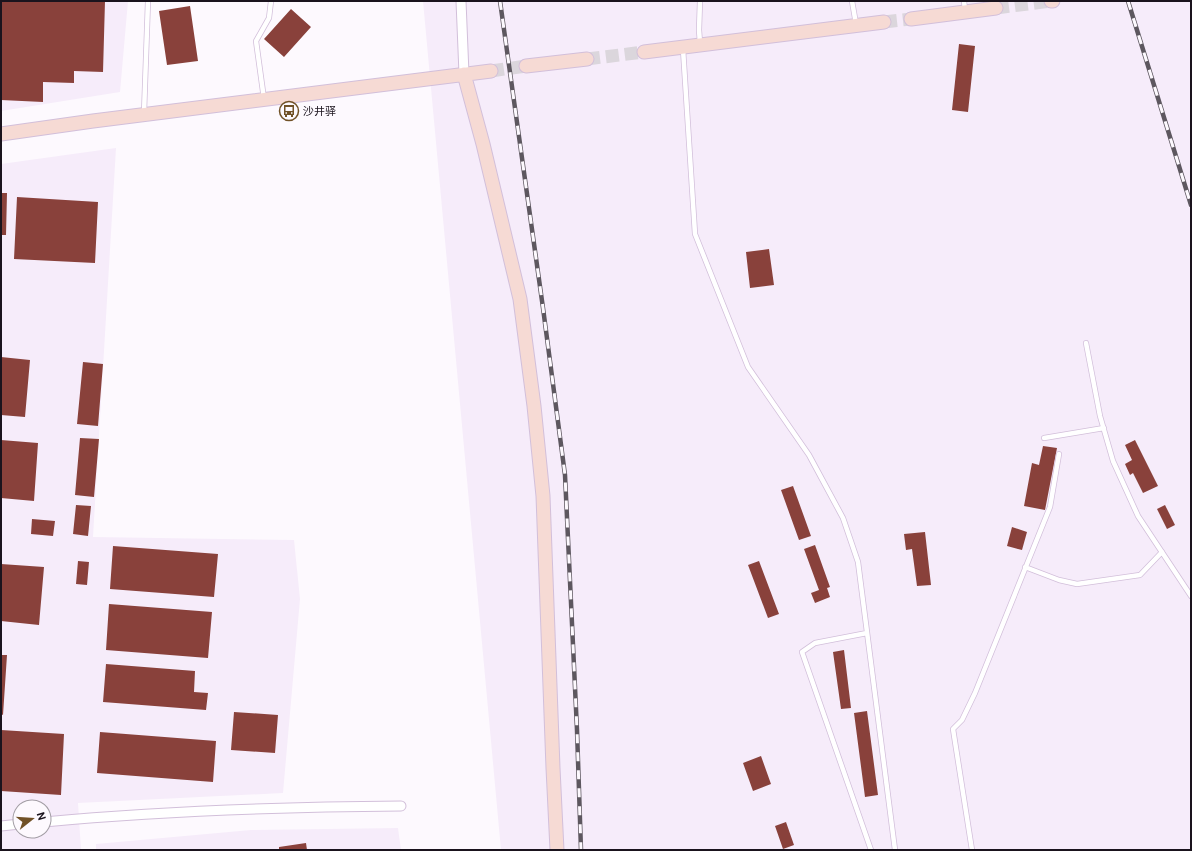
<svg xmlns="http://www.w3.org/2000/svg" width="1192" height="851" font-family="Overpass,'Noto Sans SC',sans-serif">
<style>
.built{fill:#f6ecfa;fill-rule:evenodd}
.building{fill:#89413b}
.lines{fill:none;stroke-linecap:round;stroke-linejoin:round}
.secondary-tunnel{stroke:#dbd6dc;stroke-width:13;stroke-dasharray:13 6;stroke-linecap:butt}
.lane-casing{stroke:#d2bfda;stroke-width:6}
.street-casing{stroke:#d2bfda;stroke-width:11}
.secondary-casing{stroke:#d2bfda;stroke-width:15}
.lane{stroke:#fff;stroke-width:4.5}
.street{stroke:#fff;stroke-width:9}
.secondary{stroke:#f6dad4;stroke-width:13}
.rail-casing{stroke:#5d575f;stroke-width:4.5}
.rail{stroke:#fdf9fe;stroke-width:3;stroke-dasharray:9;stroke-linecap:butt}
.labels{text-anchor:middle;stroke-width:4;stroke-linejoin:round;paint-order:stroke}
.poi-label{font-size:11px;fill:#1a131d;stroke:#fdf9fe;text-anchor:start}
</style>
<rect width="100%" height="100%" fill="#fdf9fe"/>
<path class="built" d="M1,1H128L120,92L1,111Z
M423,1H1191V850H501Z
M116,148L93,537L294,540L300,599L283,793L78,803L81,850H1V164ZM20,807H44V831H20Z
M398,828L401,850H96V844L251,830Z"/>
<path class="building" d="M1,1H105L103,72L74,71V83L43,82V102L1,100Z
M190,6L198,61L167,65L159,11Z
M291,9L311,27L284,57L264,39Z
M959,44L975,46L968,112L952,110Z
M1,193H7L6,235H1Z
M17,197L98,202L95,263L14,259Z
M769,249L774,285L750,288L746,252Z
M1,357L30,360L25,417L1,415Z
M83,362L103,364L98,426L77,424Z
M80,438L99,439L94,497L75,495Z
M1,440L38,443L34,501L1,498Z
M1135,440L1158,486L1143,493L1133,473L1130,475L1125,464L1132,460L1125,445Z
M1043,446L1057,448L1045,510L1024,506L1032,463L1039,465Z
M793,486L811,536L799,540L781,490Z
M76,505L91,506L88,536L73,534Z
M1165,505L1175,525L1167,529L1157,509Z
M32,519L55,521L53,536L31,534Z
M1012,527L1027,532L1022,550L1007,546Z
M925,532L931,585L917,586L912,549L906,550L904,534Z
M815,545L830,587L827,588L830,597L815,603L811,593L819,590L804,549Z
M113,546L218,554L214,597L110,589Z
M78,561L89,562L87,585L76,584Z
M759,561L779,614L768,618L748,565Z
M1,564L44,567L39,625L1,621Z
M109,604L212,612L208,658L106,650Z
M844,650L851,708L841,709L833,652Z
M1,655H7L3,715L1,714Z
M106,664L195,671L194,692L208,693L206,710L103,702Z
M867,711L878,795L865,797L854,713Z
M234,712L278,715L275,753L231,750Z
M1,730L64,734L61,795L1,791Z
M100,732L216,741L213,782L97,773Z
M761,756L771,784L753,791L743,763Z
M786,822L794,845L783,849L775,826Z
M306,843L307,850H279V847Z"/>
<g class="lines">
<path class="secondary-tunnel" d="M996,8L1051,1
M884,22L911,19
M587,59L644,52
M491,71L526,66"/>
<defs>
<path id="lane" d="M852,1L856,24
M964,1L965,10
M700,43L699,30L700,1
M683,49L695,234L748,367L809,455L843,518L858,562L895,850
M264,99L256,41L269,18L271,1
M144,113L148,1
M1086,343L1100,416L1113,461L1138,516L1191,596
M1044,438L1104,428
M1025,567L1059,580L1077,584L1140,575L1162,552
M867,633L815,643L802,652L871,850
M972,850L953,729L962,720L975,693L1050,507L1059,454"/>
<path id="street" d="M461,1L464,74
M44,822C162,811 282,807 401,806
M1,826L20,824"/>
<path id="secondary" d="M1051,1H1053
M911,19L996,8
M644,52L884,22
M526,66L587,59
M464,74L483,144L520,299L534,406L543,496L553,768L557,850
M1,134L93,121L491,71"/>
</defs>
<use href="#lane" class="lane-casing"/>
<use href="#street" class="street-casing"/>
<use href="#secondary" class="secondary-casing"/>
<use href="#lane" class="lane"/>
<use href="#street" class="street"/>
<use href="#secondary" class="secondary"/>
<defs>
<path id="rail" d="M500,1L543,308L565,475L577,730L581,850
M1128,1L1191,205"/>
</defs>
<use href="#rail" class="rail-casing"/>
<use href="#rail" class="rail"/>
</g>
<defs>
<symbol id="bus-ring" viewBox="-11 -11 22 22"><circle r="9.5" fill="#fdf9fe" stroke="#715127" stroke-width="1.5"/><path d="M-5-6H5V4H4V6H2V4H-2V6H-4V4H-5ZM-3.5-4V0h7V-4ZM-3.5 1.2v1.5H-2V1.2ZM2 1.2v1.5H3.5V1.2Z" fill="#715127"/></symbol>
</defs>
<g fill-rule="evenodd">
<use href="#bus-ring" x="278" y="100" width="22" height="22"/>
</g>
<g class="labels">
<g class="poi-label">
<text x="303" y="115">沙井驿</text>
</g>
</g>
<rect width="1192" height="851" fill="none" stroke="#1a131d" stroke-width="4"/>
<g transform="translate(32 819) rotate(73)"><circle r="19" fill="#fdf9fe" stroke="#a29da4"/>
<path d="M0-3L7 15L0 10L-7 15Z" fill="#715127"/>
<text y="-6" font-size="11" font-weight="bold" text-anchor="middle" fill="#1a131d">N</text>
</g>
</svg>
